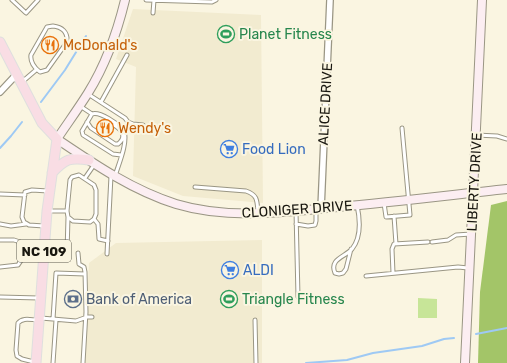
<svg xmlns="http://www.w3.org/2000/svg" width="507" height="363" font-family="Rubik,sans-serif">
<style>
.built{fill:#f2ebd0}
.green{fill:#c7e598}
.forest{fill:#a3c568}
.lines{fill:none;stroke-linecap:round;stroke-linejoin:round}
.stream{stroke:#9ec9f4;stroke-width:2}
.lane-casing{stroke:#9a9684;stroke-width:5}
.street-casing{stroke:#9a9684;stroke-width:8}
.secondary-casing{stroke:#9a9684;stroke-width:10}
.primary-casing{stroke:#dfdfde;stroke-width:11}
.lane{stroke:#fff;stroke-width:3}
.street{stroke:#fff;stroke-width:5.5}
.secondary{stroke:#fceef2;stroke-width:8}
.primary{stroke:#f9dde4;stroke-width:9}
.labels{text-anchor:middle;stroke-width:4;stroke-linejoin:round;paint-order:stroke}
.shield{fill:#faf5e1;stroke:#5c5a4f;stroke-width:1}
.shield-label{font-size:13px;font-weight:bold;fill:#191710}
.leisure-label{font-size:14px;fill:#27864d;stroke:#faf5e1;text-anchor:start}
.food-label{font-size:14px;fill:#c56008;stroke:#faf5e1;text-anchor:start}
.street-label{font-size:14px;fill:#191710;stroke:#faf5e1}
.shop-label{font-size:14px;fill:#366cbe;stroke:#faf5e1;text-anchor:start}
.service-label{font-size:14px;fill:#4e5e75;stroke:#faf5e1;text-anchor:start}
</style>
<rect width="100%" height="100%" fill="#faf5e1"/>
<path class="built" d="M133,9L261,15L263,203L183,196L133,176L136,67L116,59Z
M262,240V363H84L89,263L116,243Z"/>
<path class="green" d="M418,298L437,299V318H418Z"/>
<path class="forest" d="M507,201V363H478L480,292L491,205Z"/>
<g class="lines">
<path class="stream" d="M41,102L65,70L86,36
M0,148L11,136L22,122
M476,334L507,328
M306,363L347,360L373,353L422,346L444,339L454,338"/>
<g class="lane-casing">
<path id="lane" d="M12,0L26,13L38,0
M146,0L212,2L216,0
M153,13L154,0
M53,26C62,27 68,32 67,42L47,70L40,72C34,68 30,61 31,55L47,27Z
M22,82L36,70
M88,94L125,118L128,122L133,124L143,125
M101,102L127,55
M80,106L92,114
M87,122L91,128L115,144H118C127,137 122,130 114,125
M476,135L497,136L507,139
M79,175L94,185L96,190V214L94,219L90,222L73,221L68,217L67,211L70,180L72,177Z
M115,176C119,163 128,143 124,130C118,124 100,111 92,114L82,131L83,135L113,154L121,155
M85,178L94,165
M195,187L246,191C258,195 257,201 258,213
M0,194L25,195
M384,203L386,217L410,215L402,128
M48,211H67
M296,211L298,297
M394,216L396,244
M94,219L98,224L99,239L108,241
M0,224L11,226L26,224
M296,224L308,226L315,225L316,221V210
M44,226L29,225L24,222L22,217L25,192L32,190L48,191
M0,240H14L20,242L25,247L42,252
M432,242L448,240L456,235L471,234
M351,249L346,269L343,273L339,274L335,273C329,259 345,257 352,249C361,238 360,219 357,205
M67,253L68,217
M78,253L79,264L84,267L85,272L86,312L83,363
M107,254L111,176
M0,267L18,265L22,259L25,247
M393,273L392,249L394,244L428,242
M366,276L458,267L468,268
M0,297L39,298
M41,318L76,321L87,317H92
M53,319L56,273L85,274
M255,320L256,363
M34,362L22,359L17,356L16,350L18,323C23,317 31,320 38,320
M53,363L56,320"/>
</g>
<g class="street-casing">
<path id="street" d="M0,92L16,75
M321,209L330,0"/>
</g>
<g class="secondary-casing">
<path id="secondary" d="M125,0C117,33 106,64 88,93C78,109 67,124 57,139C94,164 132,190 176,204C229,220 285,212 338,207C395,202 451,195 507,189
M465,363L482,0"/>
</g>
<g class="primary-casing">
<path id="primary" d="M0,42L42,123L57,139L47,211L36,363
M52,173C65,159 70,157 89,160"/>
</g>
<use href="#lane" class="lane"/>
<use href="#street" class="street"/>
<use href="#secondary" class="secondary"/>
<use href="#primary" class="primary"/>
</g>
<defs>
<g id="stadium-ring" transform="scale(0.9)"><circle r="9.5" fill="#faf5e1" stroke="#2e9e5b" stroke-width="1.5"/><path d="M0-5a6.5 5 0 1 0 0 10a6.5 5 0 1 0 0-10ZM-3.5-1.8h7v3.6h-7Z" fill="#2e9e5b"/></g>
<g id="restaurant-ring" transform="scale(0.9)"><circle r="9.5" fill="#faf5e1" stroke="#e8710a" stroke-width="1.5"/><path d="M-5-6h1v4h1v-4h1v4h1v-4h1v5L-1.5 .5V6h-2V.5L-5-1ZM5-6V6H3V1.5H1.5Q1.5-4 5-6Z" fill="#e8710a"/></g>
<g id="supermarket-ring" transform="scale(0.9)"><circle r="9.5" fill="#faf5e1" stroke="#3f7fe0" stroke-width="1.5"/><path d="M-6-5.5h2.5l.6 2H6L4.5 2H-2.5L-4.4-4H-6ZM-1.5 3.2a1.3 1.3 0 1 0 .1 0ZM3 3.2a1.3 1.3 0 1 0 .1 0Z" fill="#3f7fe0"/></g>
<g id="bank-ring" transform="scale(0.9)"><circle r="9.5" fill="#faf5e1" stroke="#5c6f8a" stroke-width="1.5"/><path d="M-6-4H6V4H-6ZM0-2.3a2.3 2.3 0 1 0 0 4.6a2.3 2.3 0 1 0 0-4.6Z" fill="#5c6f8a"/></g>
</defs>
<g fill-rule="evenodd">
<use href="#stadium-ring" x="226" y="34"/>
<use href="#restaurant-ring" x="50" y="45"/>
<use href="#restaurant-ring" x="105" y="128"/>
<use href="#supermarket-ring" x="229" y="149"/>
<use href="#supermarket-ring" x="230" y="270"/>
<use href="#bank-ring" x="73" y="299"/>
<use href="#stadium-ring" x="229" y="299"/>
</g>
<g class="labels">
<rect class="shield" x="17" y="240" width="54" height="22" rx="3"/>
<g class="shield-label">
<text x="44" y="256">NC 109</text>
</g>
<g class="leisure-label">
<text x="239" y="39">Planet Fitness</text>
<text x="242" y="304">Triangle Fitness</text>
</g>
<g class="food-label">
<text x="63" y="50">McDonald's</text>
<text x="118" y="133">Wendy's</text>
</g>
<g class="street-label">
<text transform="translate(325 104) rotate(-87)" y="5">ALICE DRIVE</text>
<text transform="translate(474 182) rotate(-87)" y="5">LIBERTY DRIVE</text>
<text transform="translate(297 209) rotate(-4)" y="5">CLONIGER DRIVE</text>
</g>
<g class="shop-label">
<text x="242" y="154">Food Lion</text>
<text x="243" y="275">ALDI</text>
</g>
<g class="service-label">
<text x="86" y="304">Bank of America</text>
</g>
</g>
</svg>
